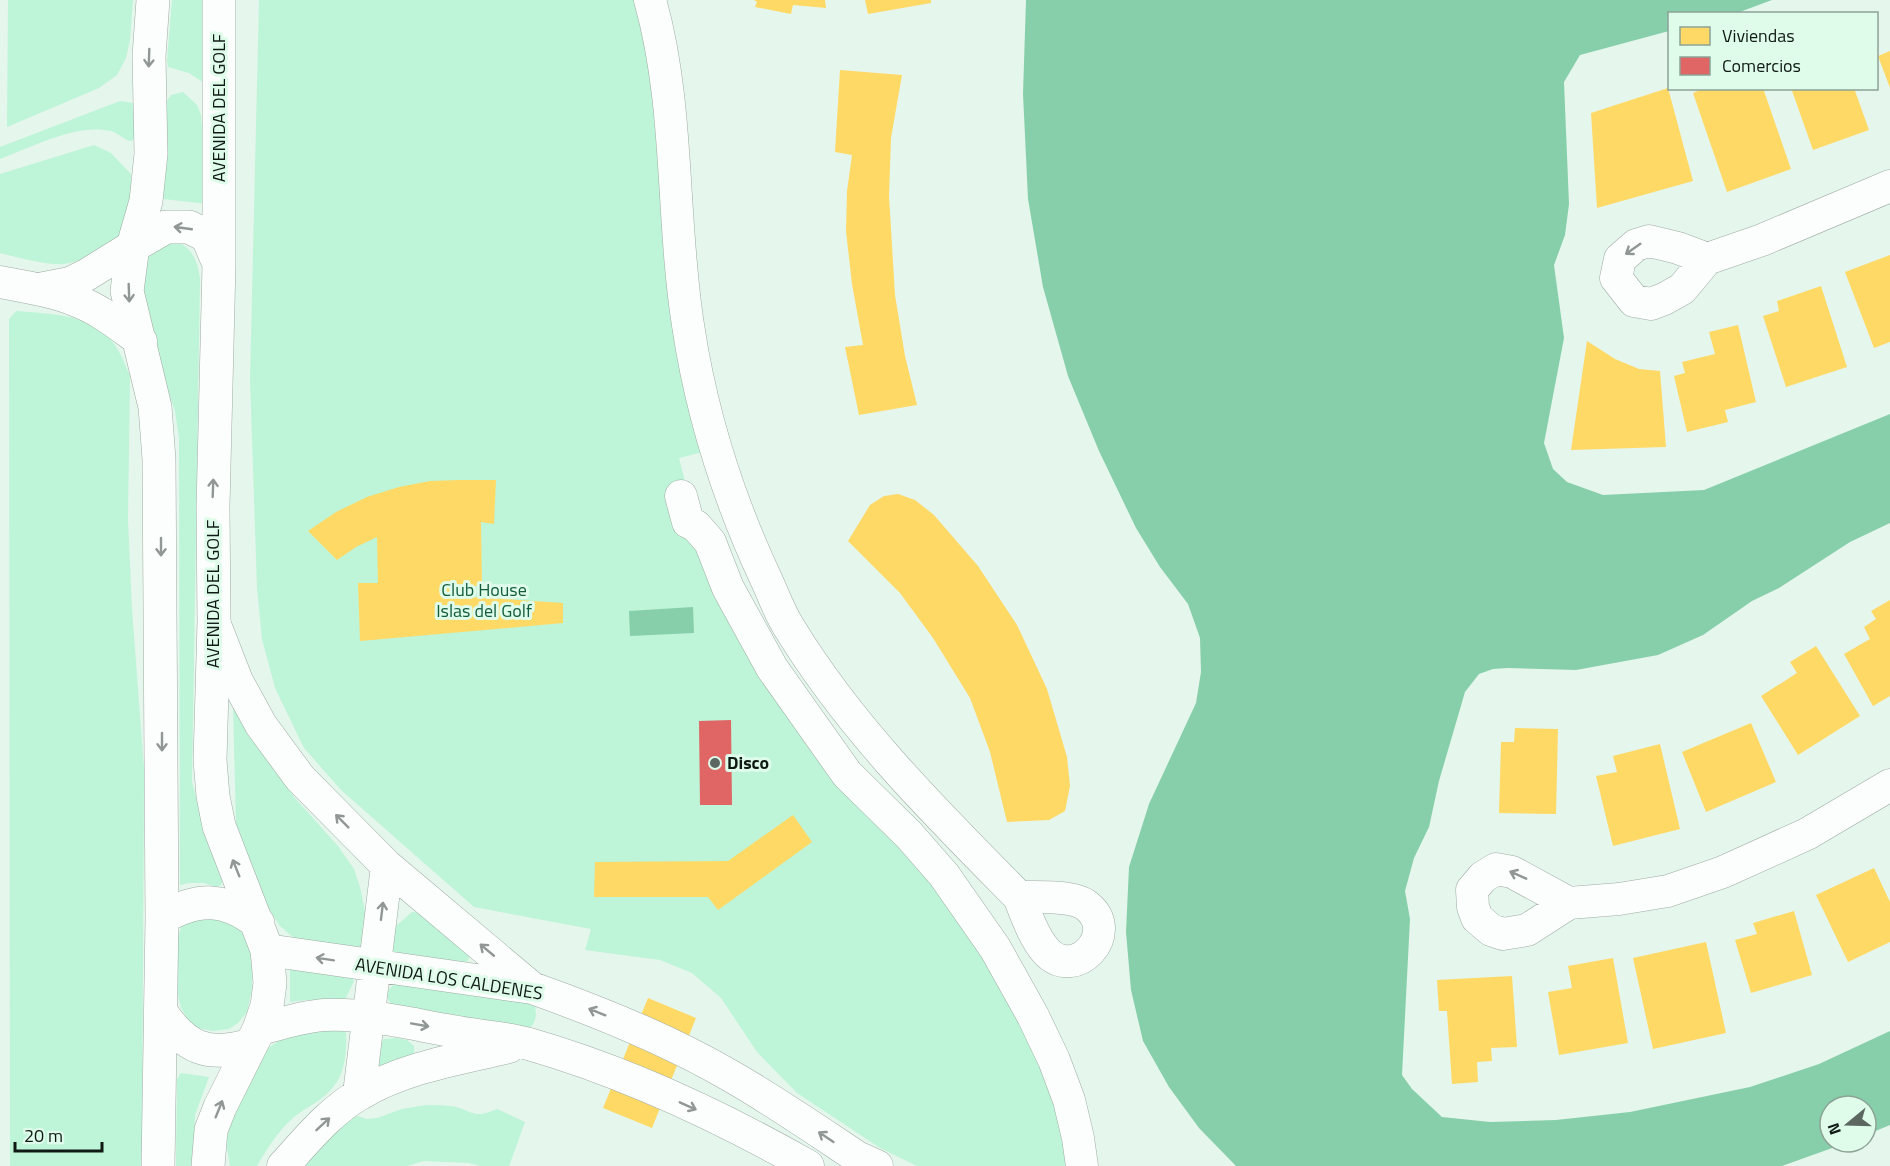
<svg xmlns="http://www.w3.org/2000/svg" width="1890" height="1166" font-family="'Titillium Web',sans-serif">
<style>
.green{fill:#bef4d7}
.water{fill:#87cfaa}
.homes{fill:#ffd966}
.shops{fill:#e06666}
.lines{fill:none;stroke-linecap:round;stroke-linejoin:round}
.street-casing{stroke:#9faca4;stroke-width:33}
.secondary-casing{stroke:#9faca4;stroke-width:34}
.street{stroke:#fbfefc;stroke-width:32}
.secondary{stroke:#fbfefc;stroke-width:33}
.oneway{stroke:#919794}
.poi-dot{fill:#5b6760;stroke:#dffceb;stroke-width:2}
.labels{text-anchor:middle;stroke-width:6;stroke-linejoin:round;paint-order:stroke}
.street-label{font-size:18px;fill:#101a14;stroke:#dffceb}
.park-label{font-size:18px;fill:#135c3d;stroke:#dffceb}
.poi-label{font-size:18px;font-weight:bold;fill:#101a14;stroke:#dffceb;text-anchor:start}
</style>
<rect width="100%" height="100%" fill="#e5f6ec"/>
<path class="green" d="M8,0H133L130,40L126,58L117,75L99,88L7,127Z
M172,0H211L204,83L189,73L168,67L167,60Z
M259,0H638L707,451L679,458L702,548L940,886L1044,1052L1075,1166H917L880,1148L797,1093L757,1052L721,998L692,973L660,960L585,950L591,929L474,907L341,790L304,748L275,688L262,639L257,588L250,379Z
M183,92L197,105L201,115L208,204L163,199L164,105L171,95Z
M120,101L133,103L135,136L132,141C124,141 119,133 111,131C76,123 32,147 0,159V147Z
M94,145L111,153L131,174C131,187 132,203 129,216C122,242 90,260 64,264C49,266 16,257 0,253V174Z
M173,240C192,247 197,259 200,278L192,782L209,847L224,878L221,885L216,887L204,883H190L180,885L179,438L175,411L140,310L147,255Z
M16,311C41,313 72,314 95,326C113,335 123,358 130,376L128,520L132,609L144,768L142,1166H10L9,319Z
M233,706L253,732L294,797L338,846L354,869L360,887L367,921L361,946L351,952L294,938L280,926L265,903L236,824Z
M217,912L243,930L252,953V989L247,1012L238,1023L229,1029L213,1031L196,1028L187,1018L181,1008L178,995L176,942L182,925Z
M412,912L422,913L470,953L468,961L460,963L396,957L388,951L389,932Z
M290,969L352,977L354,981L344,1002L306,1000L290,1002Z
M397,981L527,1001L535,1006C537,1017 536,1023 527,1030L393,1008L388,999L387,992Z
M338,1027L346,1033C347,1050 345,1073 334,1086C324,1100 306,1107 293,1118C278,1131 267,1149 257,1166H230L226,1142L235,1108L262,1052L297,1029Z
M396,1038L407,1040L414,1046V1053L398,1065L377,1068V1048L384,1039Z
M181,1073L209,1077L195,1115L193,1166H176L177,1079Z
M426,1105C434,1105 443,1105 451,1106C473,1110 472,1120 497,1109L525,1122L509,1166H480L469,1163L424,1161L407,1166H300L351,1118L358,1116L367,1119L377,1118L402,1109Z"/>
<path class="water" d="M1026,0H1772L1737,13L1670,14L1669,31L1580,55L1564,82L1569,204L1565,235L1554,265L1564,338L1544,443L1553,469L1567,482L1603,495L1704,490L1890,414V523L1850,542L1779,588L1752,601L1703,635L1658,655L1576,670L1508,668L1493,669L1479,674L1465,692L1439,781L1429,827L1414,858L1405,891L1410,919L1402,1075L1412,1089L1442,1117L1490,1122L1556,1120L1630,1112L1750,1087L1819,1064L1890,1031V1125L1866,1135V1106H1830V1142H1849L1782,1166H1236L1199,1128L1169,1087L1143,1041L1131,990L1126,932L1129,867L1149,804L1196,703L1201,672L1200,638L1188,604L1160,567L1136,528L1099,451L1068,376L1043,287L1028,199L1023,94Z
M693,607L694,633L630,636L629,611Z"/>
<path class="homes" d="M754,0H825L826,8L793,5L791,14L755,7L757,2Z
M865,0H931V3L868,14Z
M1890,51V88L1878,56Z
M840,70L902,75L891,138L889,196L895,295L905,356L917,405L859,415L845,347L863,345L852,284L846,231L847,191L852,155L835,152Z
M1668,88L1693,181L1597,208L1591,113Z
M1705,88H1763L1791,169L1727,192L1693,93Z
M1791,88H1854L1869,130L1813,150Z
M1890,255V342L1874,348L1845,272Z
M1821,286L1847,367L1786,387L1763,316L1779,311L1777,301Z
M1738,325L1756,402L1725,410L1728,422L1687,432L1674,376L1685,373L1682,362L1715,354L1709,332Z
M1587,341L1615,359L1639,369L1660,371L1666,447L1571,450Z
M460,480H496L494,524L481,522L482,586H473L472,597L563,603V623L360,641L358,583H378L377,537L356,547L337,560L308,531L336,512L367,497L399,487L430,481Z
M898,494L915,500L934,515L978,566L1017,625L1047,689L1067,757L1070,786L1065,811L1049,820L1007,822L990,752L970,698L933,638L900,593L848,541L870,505L884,496Z
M1890,600V696L1873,706L1844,654L1870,639L1864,627L1876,619L1871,611Z
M1816,646L1860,716L1798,755L1761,696L1797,673L1790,662Z
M1751,723L1776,782L1706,812L1682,752Z
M1515,728L1558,729L1556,814L1499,813L1501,742H1514Z
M1660,744L1680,829L1613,846L1596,776L1617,772L1613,756Z
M793,815L812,842L718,910L708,897H594L595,862L728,861Z
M1874,868L1890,902V942L1848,962L1816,895Z
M1794,911L1812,975L1751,993L1735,940L1757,934L1753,923Z
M1706,942L1726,1033L1653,1049L1633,958Z
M1613,958L1628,1043L1559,1055L1548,992L1572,988L1568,966Z
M1512,976L1517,1047L1491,1048L1492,1061L1477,1062L1478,1082L1452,1084L1447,1011H1439L1437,980Z
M648,998L696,1018L652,1128L603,1108Z"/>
<path class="shops" d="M731,720L732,805H700L699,721Z"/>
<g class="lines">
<g class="street-casing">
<path id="street" d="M650,0C680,106 671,217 688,325C701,412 729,500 766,579C774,596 780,614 790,629C851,729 937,814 1019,897
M1707,259L1678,248L1649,241L1636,245L1620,259L1616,278L1634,301L1651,304L1664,299L1682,289L1707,259L1762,240L1890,186
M0,282C26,287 53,291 77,301C101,310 121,327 141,341
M39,289L70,283L88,274L133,246
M681,496L688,522L696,526L710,542L728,588L772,668L847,774L909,835L944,875L995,948L1033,1016L1054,1060L1069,1100L1078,1138L1082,1166
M214,622L237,681L261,725L300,778L387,866L532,988
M1019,897C1036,897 1074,895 1087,906C1121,933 1075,983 1046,951C1033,936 1026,914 1019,897Z
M1569,903L1512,872L1496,869L1483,877L1472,890L1473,907L1477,918L1491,930L1503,934L1527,930L1569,903L1619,899L1668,891L1723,872L1807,834L1890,785
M267,950L532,988C600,1012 667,1039 729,1075C773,1100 815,1129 857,1157L877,1166
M259,1029C281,1024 303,1016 325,1015C368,1013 410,1024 452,1031C477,1036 504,1037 529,1044C626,1072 720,1116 808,1166
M359,1094L387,866
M283,1166C306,1141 330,1111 360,1094C405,1067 459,1059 509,1047"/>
</g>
<g class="secondary-casing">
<path id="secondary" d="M153,0L149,56L151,154L146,201L133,246L127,291L155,407L159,459L162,918L158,1166
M133,246L166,227H189L207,236L219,264
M162,918C198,897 225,897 258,923
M161,1012C185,1048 208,1058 250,1045
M208,1166L211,1130L220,1107L259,1029L267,1006L270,983L267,950L219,826L213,796L210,760L214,622L213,507L219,264V0"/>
</g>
<use href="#street" class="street"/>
<use href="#secondary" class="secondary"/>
</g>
<defs><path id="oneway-shaft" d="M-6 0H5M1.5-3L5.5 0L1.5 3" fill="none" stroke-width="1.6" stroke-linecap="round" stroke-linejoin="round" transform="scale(1.5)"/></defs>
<g class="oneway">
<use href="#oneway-shaft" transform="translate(149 58) rotate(92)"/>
<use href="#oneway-shaft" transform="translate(183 228) rotate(-172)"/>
<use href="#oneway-shaft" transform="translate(1633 249) rotate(145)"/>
<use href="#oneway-shaft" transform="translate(129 293) rotate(88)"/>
<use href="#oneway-shaft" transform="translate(213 488) rotate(-88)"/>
<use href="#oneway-shaft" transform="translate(161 547) rotate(90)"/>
<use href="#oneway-shaft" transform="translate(162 742) rotate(90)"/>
<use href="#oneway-shaft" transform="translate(342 821) rotate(-135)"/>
<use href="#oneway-shaft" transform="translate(236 868) rotate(-112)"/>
<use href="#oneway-shaft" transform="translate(1518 875) rotate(-156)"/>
<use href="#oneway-shaft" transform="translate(382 911) rotate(-83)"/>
<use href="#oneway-shaft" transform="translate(487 950) rotate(-140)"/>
<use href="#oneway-shaft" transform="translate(325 959) rotate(-171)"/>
<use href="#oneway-shaft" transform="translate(597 1012) rotate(-158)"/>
<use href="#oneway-shaft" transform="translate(420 1025) rotate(10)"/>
<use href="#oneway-shaft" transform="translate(688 1106) rotate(24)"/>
<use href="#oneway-shaft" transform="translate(219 1109) rotate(-68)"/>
<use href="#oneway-shaft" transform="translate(323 1124) rotate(-43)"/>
<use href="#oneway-shaft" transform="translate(826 1137) rotate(-146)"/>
</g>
<circle class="poi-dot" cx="715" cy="763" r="6"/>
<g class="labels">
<g class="street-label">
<text transform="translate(219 108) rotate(-90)" y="6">AVENIDA DEL GOLF</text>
<text transform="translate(213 594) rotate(-90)" y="6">AVENIDA DEL GOLF</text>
<text transform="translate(449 979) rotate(9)" y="6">AVENIDA LOS CALDENES</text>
</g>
<g class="park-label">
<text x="484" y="596">Club House<tspan x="484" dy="21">Islas del Golf</tspan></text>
</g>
<g class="poi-label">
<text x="727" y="769">Disco</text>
</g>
</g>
<rect x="1668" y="12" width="210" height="78" fill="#dffceb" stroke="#8ca295" stroke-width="1.5"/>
<rect x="1680" y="27" width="30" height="18" fill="#ffd966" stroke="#8ca295" stroke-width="1.5"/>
<text x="1722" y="42" font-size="18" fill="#101a14">Viviendas</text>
<rect x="1680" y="57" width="30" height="18" fill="#e06666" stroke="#8ca295" stroke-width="1.5"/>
<text x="1722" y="72" font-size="18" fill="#101a14">Comercios</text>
<g transform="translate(1848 1124) rotate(251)"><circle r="28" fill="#dffceb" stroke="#8ca295" stroke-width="1.5"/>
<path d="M0-4.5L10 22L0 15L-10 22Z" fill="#5b6760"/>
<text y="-9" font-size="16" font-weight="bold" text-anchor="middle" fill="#101a14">N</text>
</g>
<path d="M15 1142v9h87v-9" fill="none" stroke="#101a14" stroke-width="3"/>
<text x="24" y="1142" font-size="18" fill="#101a14" stroke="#dffceb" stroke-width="4.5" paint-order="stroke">20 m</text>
</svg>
